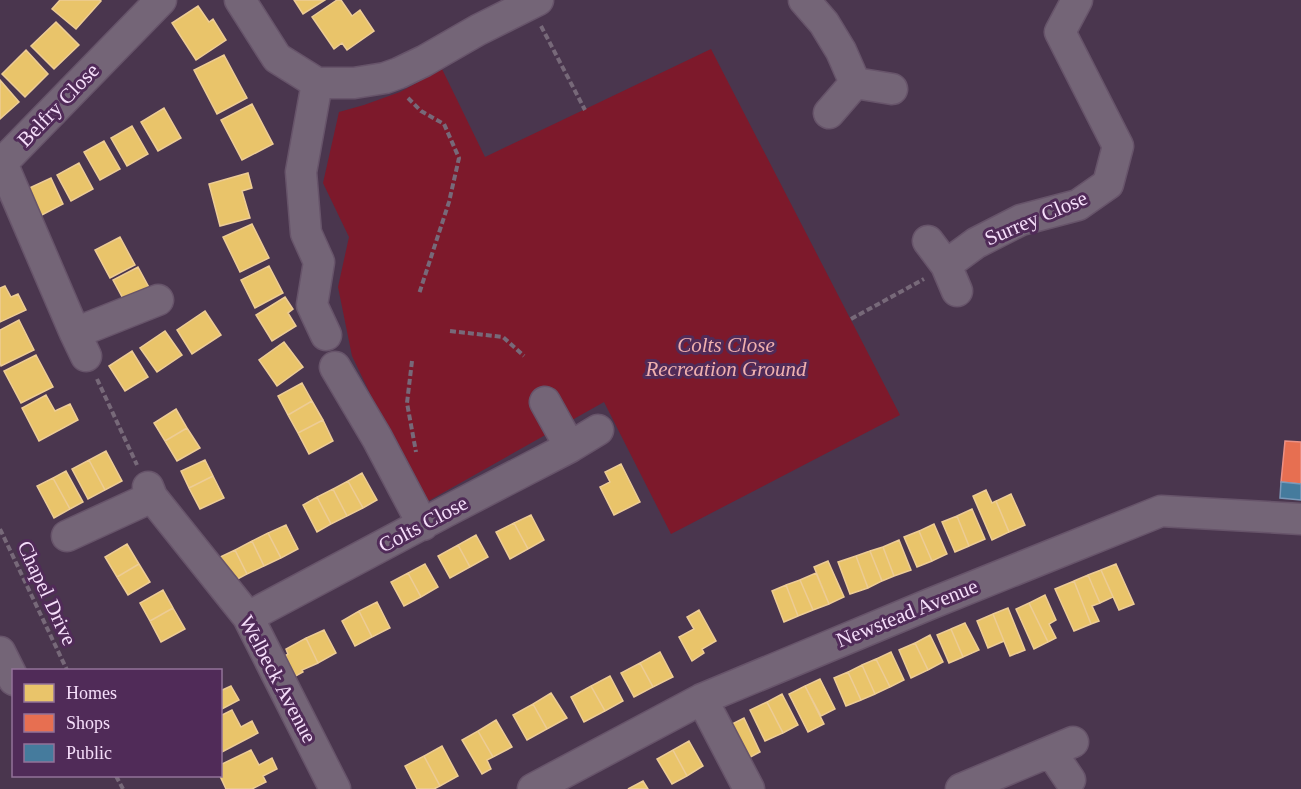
<svg xmlns="http://www.w3.org/2000/svg" width="1301" height="789" font-family="'Times New Roman',serif">
<style>
.green{fill:#7d192b}
.homes{fill:#e9c46a;stroke:#edcc95;stroke-width:1.5}
.shops{fill:#e76f51;stroke:#eb9084;stroke-width:1.5}
.public{fill:#457b9d;stroke:#7a99b9;stroke-width:1.5}
.lines{fill:none;stroke-linecap:round;stroke-linejoin:round}
.minor-casing{stroke:#67546a;stroke-width:33}
.path{stroke:#776979;stroke-width:4;stroke-dasharray:6 3;stroke-linecap:butt}
.minor{stroke:#746577;stroke-width:30}
.labels{text-anchor:middle;stroke-width:6;stroke-linejoin:round;paint-order:stroke}
.street-label{font-size:21px;fill:#f5defa;stroke:#502b58}
.park-label{font-size:21px;font-style:italic;fill:#f0b0ae;stroke:#502b58}
</style>
<rect width="100%" height="100%" fill="#4a364e"/>
<path class="green" d="M711,49L900,415L671,534L604,402L423,504L352,356L338,287L349,237L323,183L339,112L364,105L400,92L442,69L485,157Z"/>
<path class="homes" d="M60,0H99L101,1L76,29L52,9Z
M294,0H325L303,14Z
M337,0H341L352,16L360,10L374,31L347,50L342,43L334,49L312,17Z
M198,6L209,22L213,19L226,40L196,60L172,23Z
M56,22L79,45L54,69L31,46Z
M26,50L48,74L25,97L2,74Z
M224,55L247,98L217,114L194,70Z
M0,80L19,102L0,119Z
M252,104L273,144L242,160L221,120Z
M164,108L181,138L158,151L141,122Z
M132,126L148,154L127,166L111,138Z
M104,141L120,169L100,180L84,152Z
M79,163L93,189L71,201L57,175Z
M248,173L252,188L242,191L250,218L220,226L209,184Z
M51,178L63,204L40,216L27,189Z
M252,224L269,258L240,272L223,237Z
M120,237L135,265L110,278L95,250Z
M269,266L283,293L255,308L241,280Z
M138,267L152,293L127,306L113,280Z
M5,286L11,297L18,294L26,310L0,322V288Z
M285,297L293,309L288,313L296,326L272,341L256,315Z
M205,311L221,335L192,354L177,330Z
M19,320L34,350L1,366L0,363V330Z
M165,331L182,355L157,372L140,348Z
M284,342L303,367L277,386L259,360Z
M132,351L148,377L125,391L109,366Z
M36,355L53,387L21,403L4,371Z
M302,383L312,401L288,415L278,396Z
M46,395L55,411L70,404L78,420L39,441L22,408Z
M312,401L323,420L298,433L288,415Z
M176,409L187,428L165,441L154,423Z
M323,420L333,441L309,454L298,433Z
M187,428L200,448L177,461L165,441Z
M106,451L122,481L105,490L89,460Z
M89,460L105,490L88,499L72,469Z
M205,460L213,476L189,488L181,471Z
M621,464L640,502L614,515L600,487L610,482L605,472Z
M66,471L83,502L70,509L53,478Z
M362,473L377,500L363,508L348,481Z
M213,476L224,498L200,509L189,488Z
M53,478L70,509L54,518L37,486Z
M348,481L363,508L347,516L333,489Z
M333,489L347,516L331,524L317,497Z
M986,490L992,503L996,501L1009,532L992,540L973,496Z
M1011,494L1025,525L1009,532L996,501Z
M317,497L331,524L317,532L303,505Z
M972,509L985,539L969,546L957,516Z
M531,515L544,540L528,549L514,523Z
M957,516L969,546L955,552L942,522Z
M514,523L528,549L510,559L496,532Z
M934,524L947,554L932,561L919,531Z
M286,525L298,549L281,558L268,533Z
M919,531L932,561L917,567L904,537Z
M268,533L281,558L264,566L252,541Z
M476,535L488,557L470,567L458,545Z
M899,540L911,570L894,576L883,547Z
M252,541L264,566L247,574L235,550Z
M127,544L139,564L117,577L105,557Z
M458,545L470,567L450,578L438,556Z
M883,547L894,576L882,581L870,551Z
M235,550L247,574L232,582L220,557Z
M870,551L882,581L868,588L856,556Z
M856,556L868,588L850,594L838,562Z
M828,561L844,597L829,604L814,567Z
M139,564L150,582L128,595L117,577Z
M425,564L438,587L421,597L408,573Z
M1116,564L1134,604L1119,610L1101,570Z
M1101,570L1113,597L1100,603L1088,575Z
M408,573L421,597L404,606L391,582Z
M816,573L829,604L813,610L800,580Z
M1088,575L1100,603L1092,606L1099,621L1091,624L1074,581Z
M800,580L813,610L798,616L786,585Z
M1074,581L1091,624L1074,631L1055,589Z
M786,585L798,616L784,622L772,591Z
M163,590L173,608L150,621L140,603Z
M1045,595L1056,620L1049,624L1056,638L1048,642L1029,603Z
M377,602L390,628L372,637L359,611Z
M1029,603L1048,642L1034,649L1016,609Z
M173,608L185,629L161,642L150,621Z
M1008,608L1025,650L1010,656L993,614Z
M699,610L716,641L702,649L704,653L692,661L679,637L694,629L687,617Z
M359,611L372,637L355,646L342,621Z
M993,614L1004,641L988,648L977,621Z
M965,623L979,650L963,657L951,629Z
M951,629L963,657L949,663L937,635Z
M324,630L336,653L318,663L306,638Z
M930,635L943,662L928,670L915,643Z
M306,638L318,663L302,670L303,672L292,678L283,657L288,654L286,649Z
M915,643L928,670L911,678L899,650Z
M660,652L673,677L653,687L640,663Z
M891,652L904,680L890,687L876,659Z
M876,659L890,687L875,694L862,665Z
M640,663L653,687L634,697L621,673Z
M862,665L875,694L861,700L848,672Z
M848,672L861,700L846,706L834,678Z
M610,676L623,701L605,711L591,686Z
M820,679L835,709L821,716L805,686Z
M231,686L239,700L220,710V691Z
M591,686L605,711L584,722L571,697Z
M805,686L824,724L808,732L789,694Z
M551,693L567,718L547,729L533,704Z
M782,694L798,725L783,733L767,702Z
M767,702L783,733L765,741L750,710Z
M533,704L547,729L527,740L513,715Z
M232,710L241,727L252,721L258,733L220,753V716Z
M744,718L760,752L743,761L726,727Z
M496,720L512,747L493,757L478,731Z
M478,731L493,757L487,760L491,769L482,774L462,740Z
M689,741L703,766L687,776L673,750Z
M442,746L458,776L440,786L424,756Z
M251,750L259,765L272,758L277,769L263,776L266,782L252,789H226L220,776V765Z
M673,750L687,776L672,784L657,759Z
M424,756L440,786L434,789H417L405,766Z
M643,781L648,789H628Z"/>
<path class="shops" d="M1285,441L1301,442V484L1281,482Z"/>
<path class="public" d="M1281,482L1301,484V500L1280,498Z"/>
<g class="lines">
<g class="minor-casing">
<path id="minor" d="M240,0L277,58L317,83H354L385,78L399,73L424,61L478,30L538,0
M804,0L824,23L841,51L855,83L892,89
M317,83L301,172L306,233L319,262L312,305L326,335
M829,113L855,83
M928,241L946,265L957,291
M946,265L976,243L1021,220L1078,205L1108,184L1118,146L1060,32L1077,0
M75,333L158,300
M86,356L75,333L2,163L161,0
M335,367L377,438L423,525
M545,402L570,447
M148,487L152,497L248,617L335,789
M67,536L152,497
M248,617L445,512L570,447L598,430
M0,652L14,680
M702,699L749,789
M1051,752L1070,780
M533,789L702,699L930,604L1161,511L1301,519
M961,789L1073,742"/>
</g>
<path class="path" d="M541,26L585,110
M408,98L421,111L444,124L459,158L449,202L419,294
M851,319L924,279
M450,331L503,337L524,356
M412,361L407,403L416,452
M97,379L137,465
M0,529L67,670
M116,776L123,789"/>
<use href="#minor" class="minor"/>
</g>
<g class="labels">
<g class="street-label">
<text transform="translate(58 105) rotate(-46)" y="7">Belfry Close</text>
<text transform="translate(1036 218) rotate(-23)" y="7">Surrey Close</text>
<text transform="translate(423 524) rotate(-28)" y="7">Colts Close</text>
<text transform="translate(47 593) rotate(65)" y="7">Chapel Drive</text>
<text transform="translate(907 613) rotate(-22)" y="7">Newstead Avenue</text>
<text transform="translate(278 679) rotate(62)" y="7">Welbeck Avenue</text>
</g>
<g class="park-label">
<text x="726" y="352">Colts Close<tspan x="726" dy="24">Recreation Ground</tspan></text>
</g>
</g>
<rect x="12" y="669" width="210" height="108" fill="#502b58" stroke="#927399" stroke-width="1.5"/>
<rect x="24" y="684" width="30" height="18" fill="#e9c46a" stroke="#927399" stroke-width="1.5"/>
<text x="66" y="699" font-size="18" fill="#f5defa">Homes</text>
<rect x="24" y="714" width="30" height="18" fill="#e76f51" stroke="#927399" stroke-width="1.5"/>
<text x="66" y="729" font-size="18" fill="#f5defa">Shops</text>
<rect x="24" y="744" width="30" height="18" fill="#457b9d" stroke="#927399" stroke-width="1.5"/>
<text x="66" y="759" font-size="18" fill="#f5defa">Public</text>
</svg>
